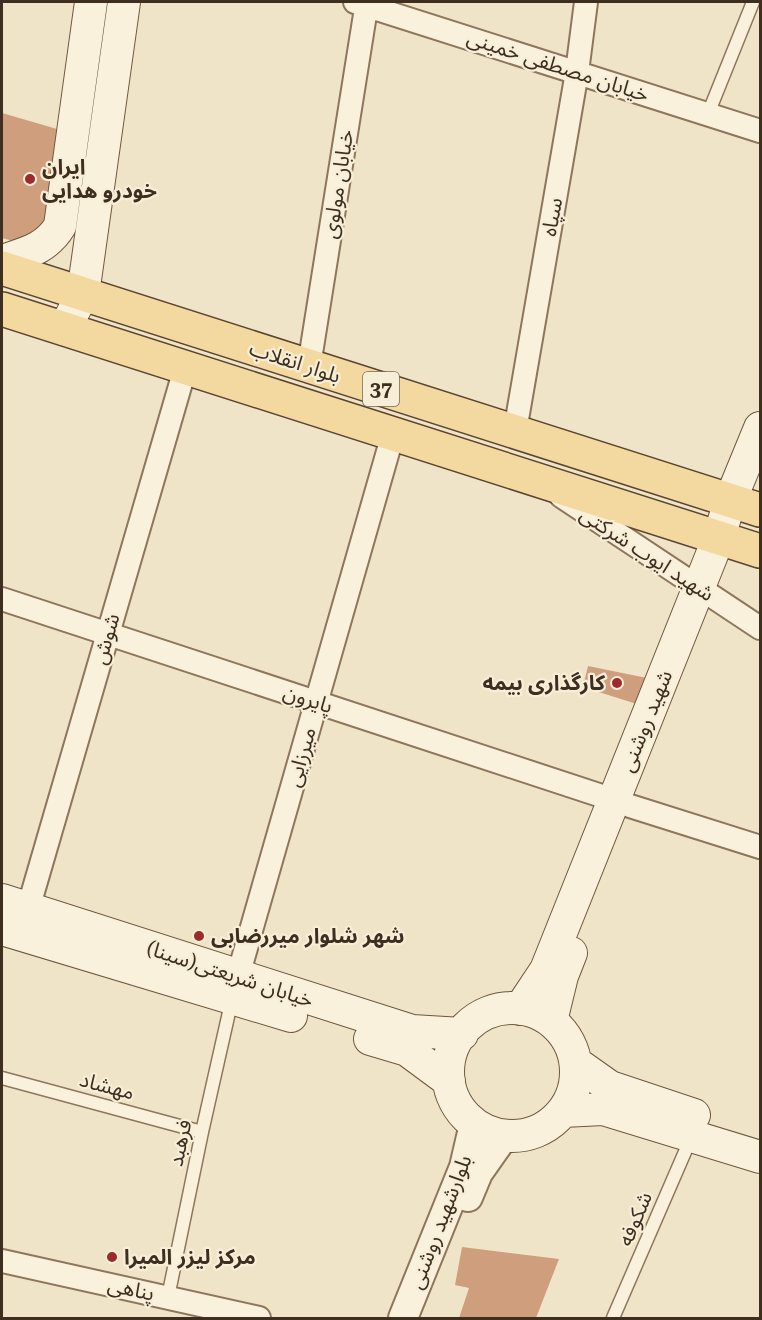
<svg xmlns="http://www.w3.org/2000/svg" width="762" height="1320" font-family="'Roboto Serif','Noto Sans Arabic',serif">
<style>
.building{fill:#cf9f7d}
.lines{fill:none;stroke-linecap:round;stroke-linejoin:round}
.service-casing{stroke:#8d765c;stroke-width:15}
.minor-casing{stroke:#8d765c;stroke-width:26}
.tertiary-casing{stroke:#8d765c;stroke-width:32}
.secondary-casing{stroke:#6f573f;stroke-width:34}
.primary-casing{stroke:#5b4430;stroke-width:36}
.service{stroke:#faf1dc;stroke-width:12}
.minor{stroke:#faf1dc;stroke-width:22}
.tertiary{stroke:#faf1dc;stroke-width:28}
.secondary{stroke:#faf1dc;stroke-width:32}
.primary{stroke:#f3d9a0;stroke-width:33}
.poi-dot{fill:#9e2a2b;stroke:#f7eed8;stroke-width:2}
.labels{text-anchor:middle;stroke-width:4.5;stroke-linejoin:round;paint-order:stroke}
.shield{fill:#f7eed8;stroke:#756857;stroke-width:1.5}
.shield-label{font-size:20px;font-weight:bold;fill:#3d2e20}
.street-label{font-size:21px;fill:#3d2e20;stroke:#f7eed8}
.poi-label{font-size:21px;font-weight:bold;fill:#3d2e20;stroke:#f7eed8;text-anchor:start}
</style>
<rect width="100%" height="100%" fill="#f0e4c8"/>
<path class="building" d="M2,113L64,131L52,226L20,243L2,238Z
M588,666L652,679L643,706L583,687Z
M462,1247L559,1259L536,1318H459L469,1288L455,1285Z"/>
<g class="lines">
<g class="service-casing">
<path id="service" d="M708,114L753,2
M2,1078L202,1132
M168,1297L202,1132L232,999
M613,1318L691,1138"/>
</g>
<g class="minor-casing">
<path id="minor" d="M355,2L760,131
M309,366L367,2
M515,431L577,72L586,2
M561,496L760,628
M2,599L614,800
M630,806L760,847
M28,909L185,369
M238,976L393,434
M2,1261L259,1318"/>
</g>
<g class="tertiary-casing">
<path id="tertiary" d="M468,1197L478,1173L504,1136
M403,1318L464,1167L474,1124"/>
</g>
<g class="secondary-casing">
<path id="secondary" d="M2,261C26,253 46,249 60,226L91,2
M64,329L83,294L124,2
M2,900L412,1031L462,1034
M2,929L291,1016
M448 1072a64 64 0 1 1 128 0a64 64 0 1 1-128 0Z
M520,1009L546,970L719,537L730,501L760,428
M551,1021L562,976L571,953
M370,1039L407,1050L449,1081
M576,1063L610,1087L694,1115
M563,1111L603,1109L760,1157"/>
</g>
<g class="primary-casing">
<path id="primary" d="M2,268L760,510
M2,309L760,551"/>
</g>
<use href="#service" class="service"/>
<use href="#minor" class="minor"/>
<use href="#tertiary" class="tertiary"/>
<use href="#secondary" class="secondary"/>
<use href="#primary" class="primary"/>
</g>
<g class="poi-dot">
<circle cx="30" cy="179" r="6"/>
<circle cx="617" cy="683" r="6"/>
<circle cx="199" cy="936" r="6"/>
<circle cx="112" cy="1257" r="6"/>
</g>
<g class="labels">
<rect class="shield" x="363" y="372" width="36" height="34" rx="4.5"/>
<g class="shield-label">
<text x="381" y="396">37</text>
</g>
<g class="street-label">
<text transform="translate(558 66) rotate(18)" y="7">خیابان مصطفی خمینی</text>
<text transform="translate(338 184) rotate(-81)" y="7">خیابان مولوی</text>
<text transform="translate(552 217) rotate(-80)" y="7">سپاه</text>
<text transform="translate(295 362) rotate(18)" y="7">بلوار انقلاب</text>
<text transform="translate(647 554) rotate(33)" y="7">شهید ایوب شرکتی</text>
<text transform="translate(106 639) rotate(-74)" y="7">شوش</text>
<text transform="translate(308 699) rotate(18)" y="7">پایرون</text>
<text transform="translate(646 721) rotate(-68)" y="7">شهید روشنی</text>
<text transform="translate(301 757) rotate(-74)" y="7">میرزایی</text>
<text transform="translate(230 974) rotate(18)" y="7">خیابان شریعتی(سینا)</text>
<text transform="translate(107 1086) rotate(15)" y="7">مهشاد</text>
<text transform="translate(180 1143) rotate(-78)" y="7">فرهبد</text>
<text transform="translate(635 1219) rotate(-67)" y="7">شکوفه</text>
<text transform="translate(440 1222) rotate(-69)" y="7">بلوارشهید روشنی</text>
<text transform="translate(131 1289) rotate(12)" y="7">پناهی</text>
</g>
<g class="poi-label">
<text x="42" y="174">ایران<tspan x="42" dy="24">خودرو هدایی</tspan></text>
<text x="605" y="690" text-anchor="end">کارگذاری بیمه</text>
<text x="211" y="943">شهر شلوار میررضابی</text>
<text x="124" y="1264">مرکز لیزر المیرا</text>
</g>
</g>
<rect width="762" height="1320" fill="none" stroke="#3d2e20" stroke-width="6"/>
</svg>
